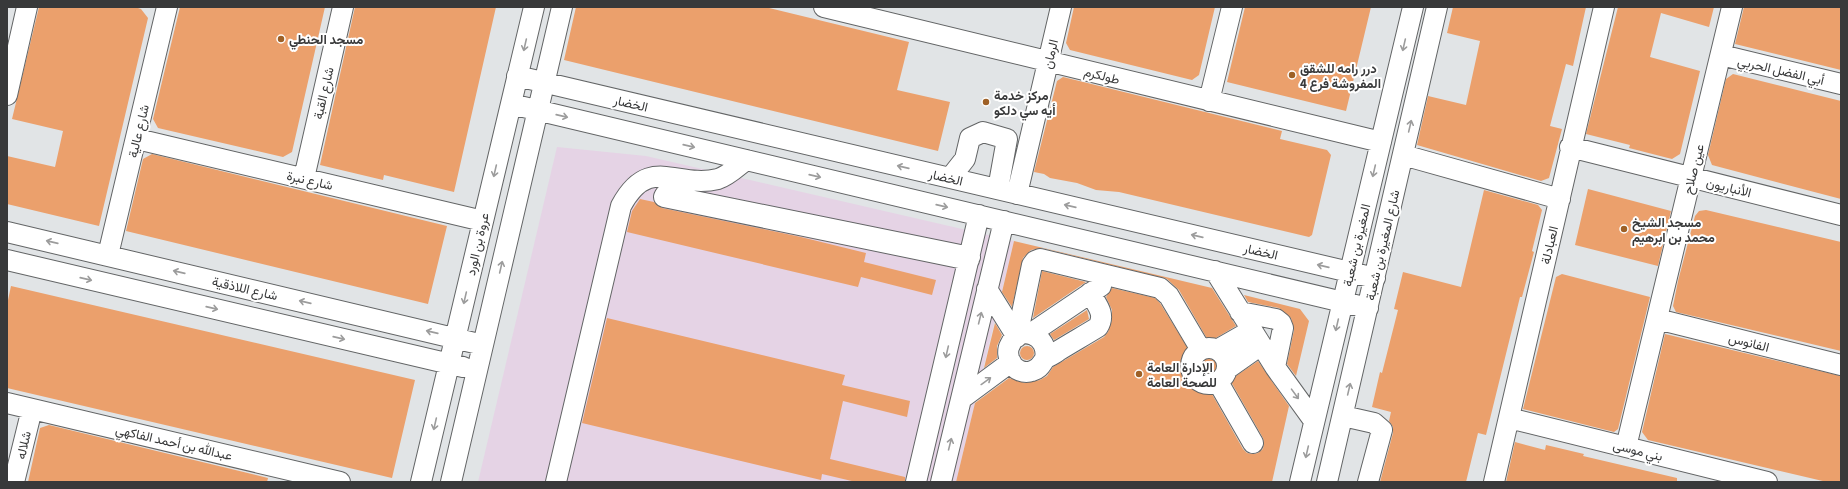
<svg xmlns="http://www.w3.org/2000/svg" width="1848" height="489" font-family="'Source Sans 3',Vazirmatn,sans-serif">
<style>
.commercial{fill:#e5d3e5}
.building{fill:#eba06c}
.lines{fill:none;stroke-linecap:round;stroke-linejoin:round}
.minor-casing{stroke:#636566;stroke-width:22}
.minor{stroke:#fff;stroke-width:20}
.oneway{stroke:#9c9c9c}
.poi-dot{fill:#9e6026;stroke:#fff;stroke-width:1.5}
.labels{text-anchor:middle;stroke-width:4;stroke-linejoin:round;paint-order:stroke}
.poi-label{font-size:13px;font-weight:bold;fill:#38393a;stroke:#fff;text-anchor:start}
.street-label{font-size:13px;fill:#38393a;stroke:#fff}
</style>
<rect width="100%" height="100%" fill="#e1e4e6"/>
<path class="commercial" d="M557,147L646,156L1014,241L956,482H478Z"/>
<path class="building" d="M39,7H135L141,9L148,18L99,226L7,204V156L55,167L63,131L12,119Z
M180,7H325L292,152L283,157L158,128L153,119Z
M355,7H496L454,192L384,175L383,180L320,165Z
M576,7H765L909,42L897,90L950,102L938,151L564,60Z
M1074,7H1215L1199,75L1192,80L1070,50L1066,43Z
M1245,7H1371L1346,111L1227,82Z
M1453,7H1586L1573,66L1566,64L1550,126L1562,129L1549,178L1541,181L1417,145L1428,96L1466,105L1480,41L1447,33Z
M1618,7H1714L1709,27L1661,13L1650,57L1700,71L1680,154L1672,159L1629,148L1630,145L1586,134Z
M1744,7H1841V70L1735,44Z
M1733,74L1841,101V199L1712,165L1708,155L1726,79Z
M1063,77L1282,131L1280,139L1327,150L1331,155L1312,235L1309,237L1119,192L1096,190L1077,183L1050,178L1044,174L1034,172L1057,81Z
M152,154L447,226L428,304L126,231L143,159Z
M1588,189L1671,211L1658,266L1575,245Z
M1484,190L1538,205L1542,210L1532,251L1534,252L1522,297H1520L1486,435L1478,433L1466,482H1380L1393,433V427L1389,421L1391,412L1372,407L1380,372L1382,373L1398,310L1394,309L1403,272L1461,287Z
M640,199L654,202L662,208L801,237L866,253L864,262L936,280L932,295L861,277L858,287L627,232L632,211Z
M1706,210L1841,242V351L1676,312L1673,306L1678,281L1695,216L1699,211Z
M1014,241L1212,288L1236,326L1209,342L1179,290L1167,279L1042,248L1031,250L1023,258L1012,307L1002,292Z
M1042,271L1086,282L1033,318Z
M1562,274L1650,297L1618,429L1614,432L1523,409L1556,277Z
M11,286L415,380L392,478L7,388V305Z
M1112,288L1155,298L1160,303L1195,360L1202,361L1209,358L1212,360L1219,361L1216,365V371L1208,377L1207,382L1208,387L1243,449L1247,453L1253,454L1258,453L1263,449L1264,443L1263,438L1230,380L1258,361L1289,406L1272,482H956L975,403L1009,378L1025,383L1040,380L1047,376L1053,367L1104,337L1108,332L1112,320V310L1106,297Z
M1244,295L1300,309L1309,321L1296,376L1287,364L1294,330L1291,318L1279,308L1248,302Z
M1087,310L1089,319L1054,340L1050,334Z
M607,318L845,375L842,385L910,401L907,417L843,401L830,459L905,477V482H856L822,474L821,480L582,423Z
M995,323L1002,335L997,346V358L984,368Z
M1665,334L1841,376V482H1827L1648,440L1642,432Z
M1020 353a7 7 0 1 1 14 0a7 7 0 1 1-14 0Z
M49,425L268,478L267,482H28L40,428Z
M1515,442L1545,450L1546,445L1584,454L1583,456L1677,478V482H1506Z"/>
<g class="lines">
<g class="minor-casing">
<path id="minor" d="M824,7L1381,142
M1721,55L1841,84
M517,76L1375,278
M7,95L27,7
M1209,101L1232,7
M511,104L1368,308
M137,139L483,221
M1570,147L1841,215
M1403,155L1560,199
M304,178L343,7
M950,178L965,159L970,138L983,132L1007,139L998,189
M1017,194L1061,7
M7,232L483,345
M108,255L167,7
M7,260L463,367
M969,260L664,197L665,195L970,257
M1215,271L1275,367L1314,421
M987,289L1017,337
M1240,312L1276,319L1281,323L1283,328L1275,367
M1657,319L1841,365
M1030,334L1101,286
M1017,337L1032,265L1035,261L1040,259L1160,288L1169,296L1201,350
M1191 366a18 18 0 1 1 36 0a18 18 0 1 1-36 0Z
M1217,350L1252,330
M1045,359C1050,335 1019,323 1010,345C1007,350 1008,358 1011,363C1015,370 1024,374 1032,371C1040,369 1041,364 1045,359C1049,356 1055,354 1058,351C1071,343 1085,335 1098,327C1106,314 1097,305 1090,293
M1227,369L1261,345
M1218,382L1253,443
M961,399L1011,362
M7,403L340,482
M1343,416L1374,423L1382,430L1368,482
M1509,418L1767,482
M1626,447L1732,7
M14,482L32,409
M421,482L534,7
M451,482L562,7
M556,482L621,206C649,154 676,189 718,179C728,176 738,166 746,160
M916,482L979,215
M941,482L1004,221
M1300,482L1413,7
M1327,482L1437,7
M1494,482L1604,7"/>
</g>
<use href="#minor" class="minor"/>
</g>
<defs><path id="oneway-shaft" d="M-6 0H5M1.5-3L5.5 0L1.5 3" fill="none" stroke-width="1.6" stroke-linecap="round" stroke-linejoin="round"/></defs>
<g class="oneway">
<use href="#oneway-shaft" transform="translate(525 45) rotate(103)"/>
<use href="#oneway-shaft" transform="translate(1404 45) rotate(103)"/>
<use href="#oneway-shaft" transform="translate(562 116) rotate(13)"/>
<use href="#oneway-shaft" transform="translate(1410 126) rotate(-77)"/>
<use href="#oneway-shaft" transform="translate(689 146) rotate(13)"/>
<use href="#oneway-shaft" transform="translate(903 167) rotate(-167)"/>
<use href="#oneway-shaft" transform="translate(495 171) rotate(103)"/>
<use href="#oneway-shaft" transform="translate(1374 171) rotate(103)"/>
<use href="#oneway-shaft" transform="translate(815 176) rotate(13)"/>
<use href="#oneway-shaft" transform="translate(942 206) rotate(13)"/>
<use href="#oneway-shaft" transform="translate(1070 206) rotate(-167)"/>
<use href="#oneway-shaft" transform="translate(1197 236) rotate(-167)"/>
<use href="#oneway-shaft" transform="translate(52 242) rotate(-167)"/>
<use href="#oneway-shaft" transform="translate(1323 266) rotate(-167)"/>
<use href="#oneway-shaft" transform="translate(501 267) rotate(-77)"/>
<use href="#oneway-shaft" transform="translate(179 272) rotate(-167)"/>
<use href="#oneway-shaft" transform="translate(86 279) rotate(13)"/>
<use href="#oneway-shaft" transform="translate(465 298) rotate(103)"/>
<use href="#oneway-shaft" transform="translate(305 302) rotate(-167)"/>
<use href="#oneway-shaft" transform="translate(212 308) rotate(13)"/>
<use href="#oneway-shaft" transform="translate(980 318) rotate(-76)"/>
<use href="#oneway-shaft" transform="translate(1337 325) rotate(103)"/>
<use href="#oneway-shaft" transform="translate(432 332) rotate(-167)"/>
<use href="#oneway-shaft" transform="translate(339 338) rotate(13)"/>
<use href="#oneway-shaft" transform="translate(947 352) rotate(103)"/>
<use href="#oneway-shaft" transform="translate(986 381) rotate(-36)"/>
<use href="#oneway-shaft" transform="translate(1349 389) rotate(-77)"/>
<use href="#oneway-shaft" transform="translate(1295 394) rotate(54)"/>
<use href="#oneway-shaft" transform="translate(435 424) rotate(103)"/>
<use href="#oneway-shaft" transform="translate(950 444) rotate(-76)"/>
<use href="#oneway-shaft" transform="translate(1307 452) rotate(103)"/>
</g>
<g class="poi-dot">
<circle cx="281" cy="39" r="4"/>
<circle cx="1292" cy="75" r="4"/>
<circle cx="986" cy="102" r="4"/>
<circle cx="1624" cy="229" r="4"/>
<circle cx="1139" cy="374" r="4"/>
</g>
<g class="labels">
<g class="poi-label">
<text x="289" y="44">مسجد الحنطي</text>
<text x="1300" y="73">درر رامه للشقق<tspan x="1300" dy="15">المفروشة فرع 4</tspan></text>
<text x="994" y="100">مركز خدمة<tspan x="994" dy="15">أيه سي دلكو</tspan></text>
<text x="1632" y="227">مسجد الشيخ<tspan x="1632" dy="15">محمد بن ابرهيم</tspan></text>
<text x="1147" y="372">الإدارة العامة<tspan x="1147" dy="15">للصحة العامة</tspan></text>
</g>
<g class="street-label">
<text transform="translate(1050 54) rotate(-77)" y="5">الرمان</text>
<text transform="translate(1781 70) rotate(13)" y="5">أبي الفضل الحربي</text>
<text transform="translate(1102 75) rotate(14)" y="5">طولكرم</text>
<text transform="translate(323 93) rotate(-77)" y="5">شارع القبة</text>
<text transform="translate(631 103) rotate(13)" y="5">الخضار</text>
<text transform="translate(138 131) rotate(-77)" y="5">شارع عالية</text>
<text transform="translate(1693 169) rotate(-76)" y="5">عين صلاح</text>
<text transform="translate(946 177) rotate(13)" y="5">الخضار</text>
<text transform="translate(310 180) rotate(13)" y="5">شارع نبرة</text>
<text transform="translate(1729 187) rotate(14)" y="5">الأنباريون</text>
<text transform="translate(477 244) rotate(-77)" y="5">عروة بن الورد</text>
<text transform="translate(1356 245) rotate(-77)" y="5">المغيرة بن شعبة</text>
<text transform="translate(1382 245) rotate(-77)" y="5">شارع المغيرة بن شعبة</text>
<text transform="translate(1549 245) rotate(-77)" y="5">العبادلة</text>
<text transform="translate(1261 251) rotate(13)" y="5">الخضار</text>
<text transform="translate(245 288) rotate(13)" y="5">شارع اللاذقية</text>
<text transform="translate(1749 342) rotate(14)" y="5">الفانوس</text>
<text transform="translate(174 442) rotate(13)" y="5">عبدالله بن أحمد الفاكهي</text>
<text transform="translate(23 445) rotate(-77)" y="5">شلاله</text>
<text transform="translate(1638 450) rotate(14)" y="5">بني موسى</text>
</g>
</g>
<rect width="1848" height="489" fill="none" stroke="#38393a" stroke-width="16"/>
</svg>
